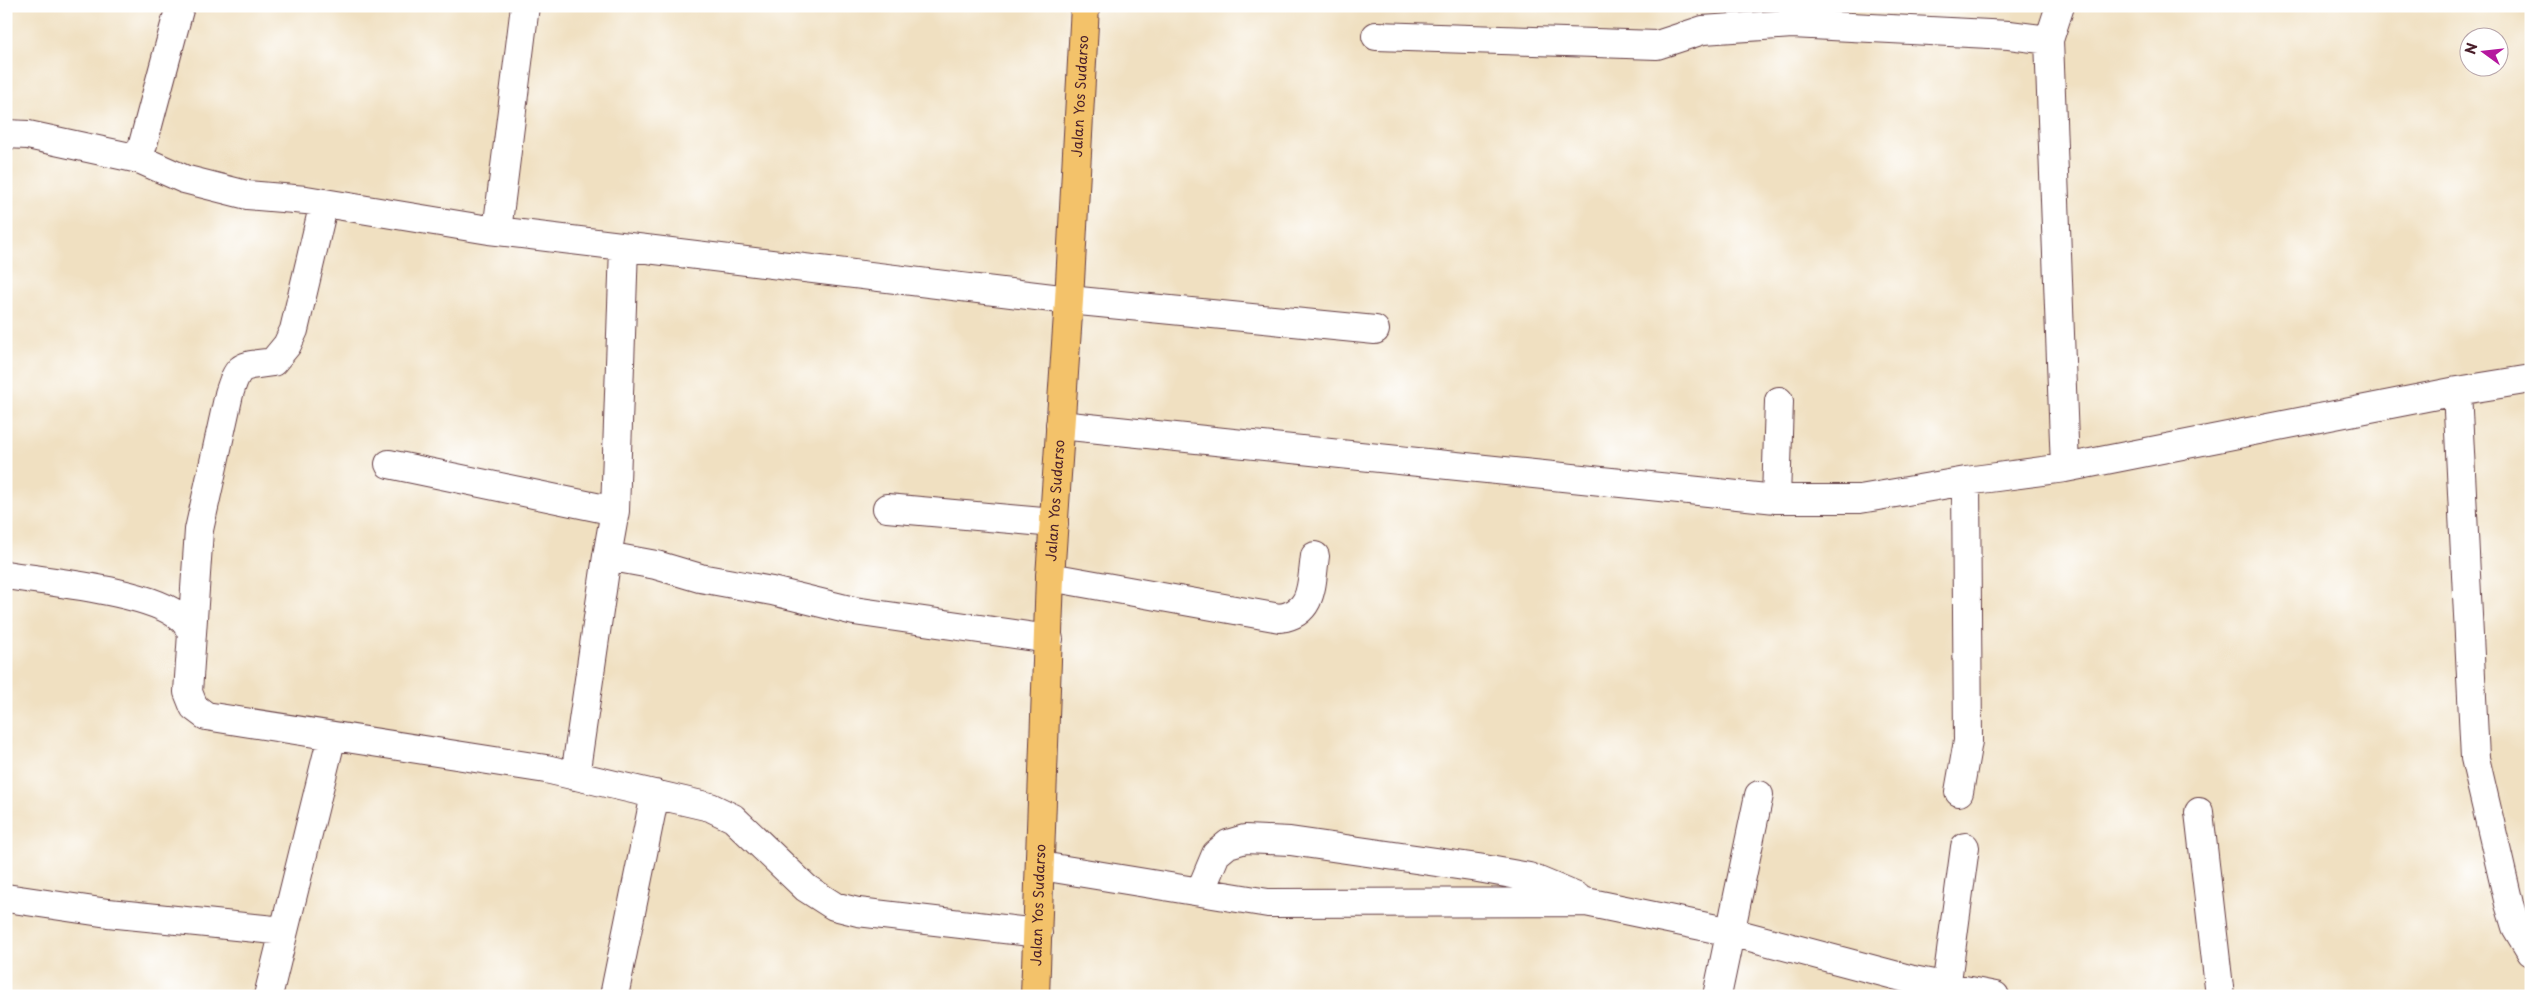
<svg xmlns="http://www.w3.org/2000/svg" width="2537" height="1002" font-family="'Playpen Sans',sans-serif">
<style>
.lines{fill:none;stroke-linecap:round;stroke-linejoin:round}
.street-casing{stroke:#633c42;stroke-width:30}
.highway-casing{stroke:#633c42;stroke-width:30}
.street{stroke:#fff;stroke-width:28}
.highway{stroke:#f3c26a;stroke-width:28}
.labels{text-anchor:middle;stroke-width:4.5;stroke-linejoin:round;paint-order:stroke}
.street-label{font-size:14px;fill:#4a1f2b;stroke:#fff}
</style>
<rect width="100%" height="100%" fill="#fff"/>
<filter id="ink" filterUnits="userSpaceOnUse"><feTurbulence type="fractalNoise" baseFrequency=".02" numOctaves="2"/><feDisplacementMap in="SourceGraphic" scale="10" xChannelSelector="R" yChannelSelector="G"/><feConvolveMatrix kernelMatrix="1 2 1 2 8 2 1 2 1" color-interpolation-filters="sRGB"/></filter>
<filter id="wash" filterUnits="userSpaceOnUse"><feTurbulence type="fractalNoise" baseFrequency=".0096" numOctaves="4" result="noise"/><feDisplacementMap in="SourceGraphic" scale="20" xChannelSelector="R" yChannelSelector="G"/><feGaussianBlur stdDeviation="1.12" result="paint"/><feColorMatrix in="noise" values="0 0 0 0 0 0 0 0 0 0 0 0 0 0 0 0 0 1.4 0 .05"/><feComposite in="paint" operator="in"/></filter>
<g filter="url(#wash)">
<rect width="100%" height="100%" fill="#f0e0c1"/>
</g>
<g filter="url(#ink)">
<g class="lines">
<g class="street-casing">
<path id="street" d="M2060,6L2049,40L2065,468
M1376,36L1657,45L1703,30L1792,24L2009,35L2049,40
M6,134L28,135L139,159L184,179L247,195L306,200L489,230L1069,300L1375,330
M139,159L180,6
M324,203L294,330L287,345L273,362C241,367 239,362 229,394L199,530L188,692L194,707L206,716L546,769L710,807L733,818L806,888L834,906L858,912L1038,933
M497,231L525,6
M2457,391L2475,758L2509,904L2516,927L2531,952
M1060,425L1776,499H1860L1966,481L2065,468L2457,391L2531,379
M389,464L615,511L607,556L656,565L700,578L772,591L854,611L1049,639
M1776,499L1779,401
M887,508L1054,523
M615,511L624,247
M6,575C48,582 151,591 181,618C185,621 188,626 190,630
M1050,577L1280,618C1314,613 1311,584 1315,556
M575,776L607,556
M1959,792L1968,741L1966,481
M2199,812L2220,996
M1041,866L1268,903L1586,902L1731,932L1913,980L1995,996
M1200,892L1216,854L1228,844L1245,839L1290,841L1478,868L1529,877L1577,897
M6,898L108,913L284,931
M268,996L332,736
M614,996L655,794
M1717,996L1759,795
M1945,996L1965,847"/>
</g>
<g class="highway-casing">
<g id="highway">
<path id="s1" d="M1035,996L1050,577L1069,300L1085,6"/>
</g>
</g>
<use href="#street" class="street"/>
<use href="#highway" class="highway"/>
</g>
</g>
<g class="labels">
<g class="street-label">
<text dy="5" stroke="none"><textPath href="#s1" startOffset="901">Jalan Yos Sudarso</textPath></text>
<text dy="5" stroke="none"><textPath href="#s1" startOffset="496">Jalan Yos Sudarso</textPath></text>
<text dy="5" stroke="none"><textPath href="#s1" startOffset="91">Jalan Yos Sudarso</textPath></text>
</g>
</g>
<rect width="2537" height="1002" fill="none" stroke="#fff" stroke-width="25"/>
<g transform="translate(2484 52) rotate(285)"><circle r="24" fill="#ffffff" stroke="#b7a5aa"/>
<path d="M0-4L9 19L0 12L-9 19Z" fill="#b5179e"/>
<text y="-8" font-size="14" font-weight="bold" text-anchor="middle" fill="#4a1f2b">N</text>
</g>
</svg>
